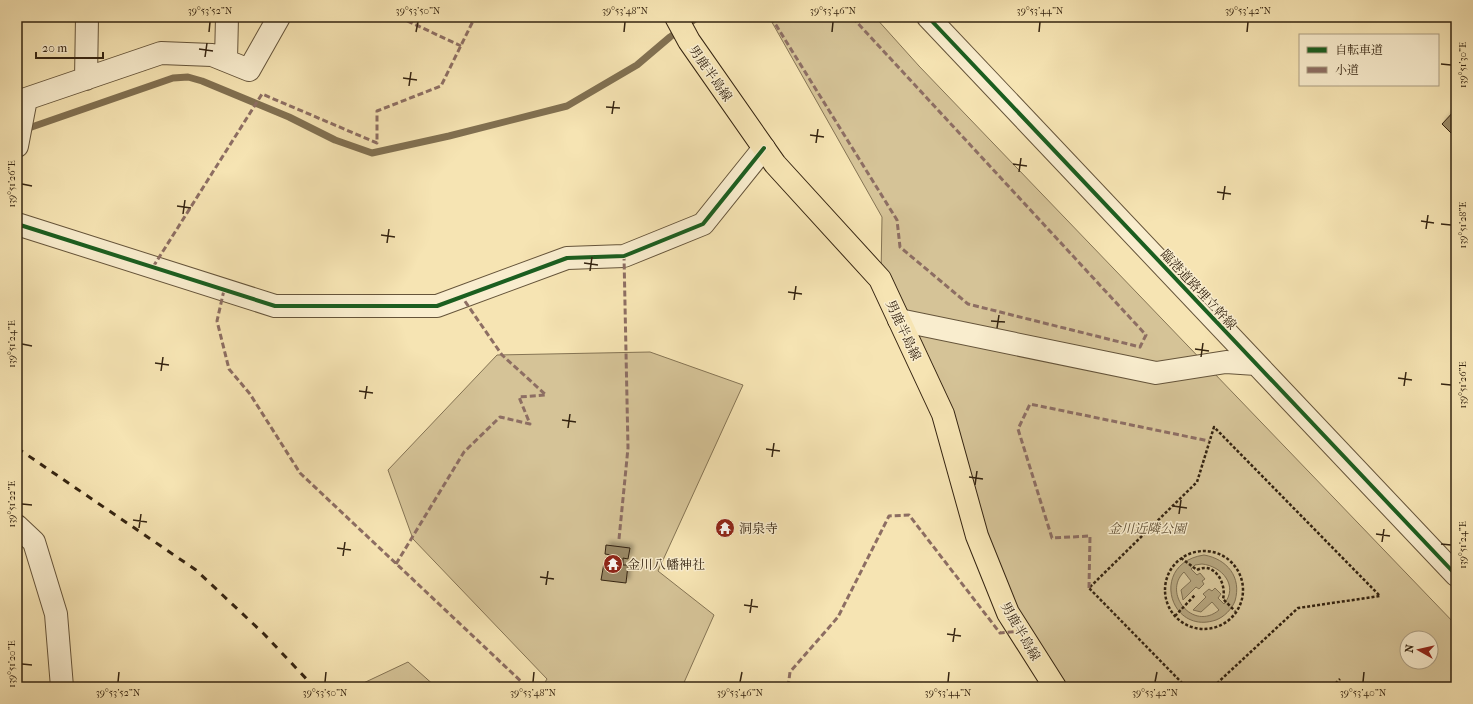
<svg xmlns="http://www.w3.org/2000/svg" width="1473" height="704" font-family="'IM FELL French Canon','Noto Serif JP',serif">
<style>
.green{fill:#d5c397;stroke:#857454;fill-rule:evenodd}
.water{fill:#b4a37c;stroke:#817051;fill-rule:evenodd}
.lines{fill:none;stroke-linecap:round;stroke-linejoin:round}
.stream{stroke:#817051;stroke-width:7}
.building{fill:#998865;stroke:#352411;filter:url(#shadow)}
.minor-casing{stroke:#65543a;stroke-width:24}
.tertiary-casing{stroke:#65543a;stroke-width:24}
.primary-casing{stroke:#352411;stroke-width:24}
.path{stroke:#352411;stroke-width:2.5;stroke-dasharray:3 2;stroke-linecap:butt}
.minor{stroke:#f9edce;stroke-width:22}
.tertiary{stroke:#f9edce;stroke-width:22}
.primary{stroke:#f6e4b3;stroke-width:22}
.rail{stroke:#352411;stroke-width:3;stroke-dasharray:7 7;stroke-linecap:butt}
.quiet{stroke:#8d6e63;stroke-width:3;stroke-dasharray:6 3;stroke-linecap:butt}
.cycleway-casing{stroke:#f9edce;stroke-width:6}
.cycleway{stroke:#1b5e20;stroke-width:4}
.ticks{fill:none;stroke:#352411;stroke-width:1.5}
.labels{text-anchor:middle;stroke-width:3;stroke-linejoin:round;paint-order:stroke}
.street-label{font-size:13px;fill:#352411;stroke:#f9edce}
.poi-label{font-size:13px;fill:#352411;stroke:#f9edce;text-anchor:start}
.park-label{font-size:13px;font-style:italic;fill:#5d4c32;stroke:#f9edce}
.neatline{fill:none;stroke:#352411;stroke-width:1.5}
.ticks-label{font-size:10px;text-anchor:middle;fill:#352411}
</style>
<defs>
<filter id="shadow"><feDropShadow dx="3.5" dy="-3.5" stdDeviation="2" flood-color="#0004"/></filter>
</defs>
<rect width="100%" height="100%" fill="#f6e4b3"/>
<filter id="stains"><feTurbulence type="fractalNoise" baseFrequency=".005" numOctaves="4"/><feColorMatrix values="0 0 0 0 .2 0 0 0 0 .09 0 0 0 0 .02 0 0 0 .5 -.17"/></filter>
<radialGradient id="worn" r=".72"><stop offset=".6" stop-color="#630" stop-opacity="0"/><stop offset="1" stop-color="#630" stop-opacity=".3"/></radialGradient>
<path class="green" d="M769,17H875L919,66L1456,625V687H1057L1011,613L881,276L882,217ZM1407,638H1431V662H1407Z
M650,352L743,385L658,571L714,615L682,687H542L547,679L413,539L388,470L497,355Z
M408,662L436,687H355Z"/>
<path class="water" d="M1204,555C1227,559 1242,577 1235,601C1232,609 1224,617 1216,620C1169,636 1149,563 1204,555ZM1202,564C1222,566 1239,586 1224,604L1218,598L1221,594L1215,588L1212,591L1209,589L1203,594L1206,597L1193,610L1201,612L1212,602L1219,610C1193,632 1162,593 1184,572L1191,581L1181,590L1183,600L1196,587L1199,589L1204,584L1202,581L1205,579L1200,573L1197,575L1191,569L1195,565Z"/>
<g class="lines">
<path class="stream" d="M23,130L173,78L188,77L202,81L289,117L335,140L372,153L449,136L567,106L637,65L670,37L698,17"/>
</g>
<path class="building" d="M1456,109V138L1442,124Z
M606,545L630,548L628,559L623,558V565H628L626,583L601,580L604,563L610,564L611,555L605,554Z"/>
<g class="lines">
<g class="minor-casing">
<path id="minor" d="M226,60L227,17
M86,79L87,17
M17,102L161,53L212,55L249,70L279,17
M17,146L26,99
M17,224L275,306H437L567,258L624,256L703,224L764,148
M17,526L34,542L56,614L62,687"/>
</g>
<g class="tertiary-casing">
<path id="tertiary" d="M928,17L1456,575
M899,320L1156,373L1226,362L1256,364"/>
</g>
<g class="primary-casing">
<path id="primary" d="M676,17L689,41L775,164L880,279L943,414L977,536L1008,613L1055,687"/>
</g>
<path class="path" d="M1165 590a39 39 0 1 1 78 0a39 39 0 1 1-78 0Z
M1181,558L1197,570C1214,561 1227,583 1223,599L1235,611
M1175,616L1195,595
M1186,687L1089,588L1197,482L1214,427L1380,596L1298,608L1213,687
M1332,687L1340,679"/>
<use href="#minor" class="minor"/>
<use href="#tertiary" class="tertiary"/>
<use href="#primary" class="primary"/>
<path class="rail" d="M17,448L196,570L264,634L314,687"/>
<path class="quiet" d="M399,17L461,46
M771,17L897,220L900,247L968,304L1140,347L1146,335L852,17
M153,267L262,94L377,143V111L441,86L475,17
M224,290L217,321L229,369L250,394L300,473L527,687
M619,539L628,448L624,256
M396,564L464,452L500,417L530,424L519,397L546,395L502,355L462,297
M1089,588L1090,536L1052,538L1018,429L1030,404L1209,441
M788,687L790,672L838,617L889,516L909,515L1000,633L1020,631"/>
<g class="cycleway-casing">
<path id="cycleway" d="M928,17L1456,575
M17,224L275,306H437L567,258L624,256L703,224L764,148"/>
</g>
<use href="#cycleway" class="cycleway"/>
</g>
<path class="ticks" d="M209,32L210,22M416,32L418,22M624,32L625,22M832,32L833,22M1039,32L1040,22M1247,32L1248,22M199,49L213,51M205,57L207,43M1441,64L1451,65M403,78L417,80M409,86L411,72M606,107L620,108M612,114L614,101M810,135L824,137M816,143L818,129M1013,164L1027,166M1019,172L1021,158M22,184L32,186M1217,192L1231,194M1223,200L1225,186M177,206L191,208M183,214L185,200M1421,221L1434,223M1441,224L1451,225M1426,229L1428,215M381,235L395,237M387,243L389,229M584,263L598,265M590,271L592,257M788,292L802,294M794,300L796,286M991,321L1005,322M997,328L999,315M22,344L32,346M1195,349L1209,351M1201,357L1203,343M155,363L169,365M161,371L163,357M1398,378L1412,380M1441,384L1451,385M1404,386L1406,372M359,391L373,393M365,399L367,386M562,420L576,422M568,428L570,414M766,449L780,451M772,457L774,443M969,477L983,479M975,485L977,471M22,504L32,505M1173,506L1187,508M1179,514L1181,500M133,520L147,522M139,528L141,514M1376,534L1390,536M1382,542L1384,529M1441,544L1451,545M337,548L351,550M343,556L345,542M540,577L554,579M546,585L548,571M744,605L758,607M750,613L752,599M947,634L961,636M953,642L955,628M22,664L32,665M118,682L119,672M325,682L326,672M533,682L534,672M740,682L742,672M948,682L949,672M1155,682L1157,672M1363,682L1364,672"/>
<defs>
<g id="temple-disc" transform="scale(1)"><circle r="9.5" fill="#8f2418" stroke="#f9edce"/><path d="M0-6L5-2H3V0L6.5 2.5H4V6H1.5V3h-3V6H-4V2.5H-6.5L-3 0V-2H-5Z" fill="#fff"/></g>
</defs>
<g fill-rule="evenodd">
<use href="#temple-disc" x="725" y="528"/>
<use href="#temple-disc" x="613" y="564"/>
</g>
<g class="labels">
<g class="street-label">
<text transform="translate(711 73) rotate(55)" y="5">男鹿半島線</text>
<text transform="translate(1199 289) rotate(47)" y="5">臨港道路埋立幹線</text>
<text transform="translate(904 330) rotate(65)" y="5">男鹿半島線</text>
<text transform="translate(1021 631) rotate(60)" y="5">男鹿半島線</text>
</g>
<g class="poi-label">
<text x="739" y="533">洞泉寺</text>
<text x="627" y="569">金川八幡神社</text>
</g>
<g class="park-label">
<text x="1147" y="533">金川近隣公園</text>
</g>
</g>
<rect width="1473" height="704" fill="none" stroke="#f6e4b3" stroke-width="44"/>
<rect x="1299" y="34" width="140" height="52" fill="#f9edce" stroke="#ab9d82"/>
<rect x="1307" y="47" width="20" height="6" fill="#1b5e20" stroke="#ab9d82"/>
<text x="1335" y="54" font-size="12" fill="#352411">自転車道</text>
<rect x="1307" y="67" width="20" height="6" fill="#8d6e63" stroke="#ab9d82"/>
<text x="1335" y="74" font-size="12" fill="#352411">小道</text>
<g transform="translate(1419 650) rotate(278)"><circle r="19" fill="#f9edce" stroke="#ab9d82"/>
<path d="M0-3L7 15L0 10L-7 15Z" fill="#8f2418"/>
<text y="-6" font-size="11" font-weight="bold" text-anchor="middle" fill="#352411">N</text>
</g>
<path d="M36 52v6h67v-6" fill="none" stroke="#352411" stroke-width="2"/>
<text x="42" y="52" font-size="12" fill="#352411" stroke="#f9edce" stroke-width="3" paint-order="stroke">20 m</text>
<rect x="22" y="22" width="1429" height="660" class="neatline"/>
<g class="ticks-label">
<text x="210" y="14">39°53'52"N</text>
<text x="418" y="14">39°53'50"N</text>
<text x="625" y="14">39°53'48"N</text>
<text x="833" y="14">39°53'46"N</text>
<text x="1040" y="14">39°53'44"N</text>
<text x="1248" y="14">39°53'42"N</text>
<text transform="translate(1462 65) rotate(-90)" y="4">139°51'30"E</text>
<text transform="translate(11 184) rotate(-90)" y="4">139°51'26"E</text>
<text transform="translate(1462 225) rotate(-90)" y="4">139°51'28"E</text>
<text transform="translate(11 344) rotate(-90)" y="4">139°51'24"E</text>
<text transform="translate(1462 385) rotate(-90)" y="4">139°51'26"E</text>
<text transform="translate(11 504) rotate(-90)" y="4">139°51'22"E</text>
<text transform="translate(1462 545) rotate(-90)" y="4">139°51'24"E</text>
<text transform="translate(11 664) rotate(-90)" y="4">139°51'20"E</text>
<text x="118" y="696">39°53'52"N</text>
<text x="325" y="696">39°53'50"N</text>
<text x="533" y="696">39°53'48"N</text>
<text x="740" y="696">39°53'46"N</text>
<text x="948" y="696">39°53'44"N</text>
<text x="1155" y="696">39°53'42"N</text>
<text x="1363" y="696">39°53'40"N</text>
</g>
<rect width="100%" height="100%" filter="url(#stains)"/>
<rect width="100%" height="100%" fill="url(#worn)"/>
</svg>
